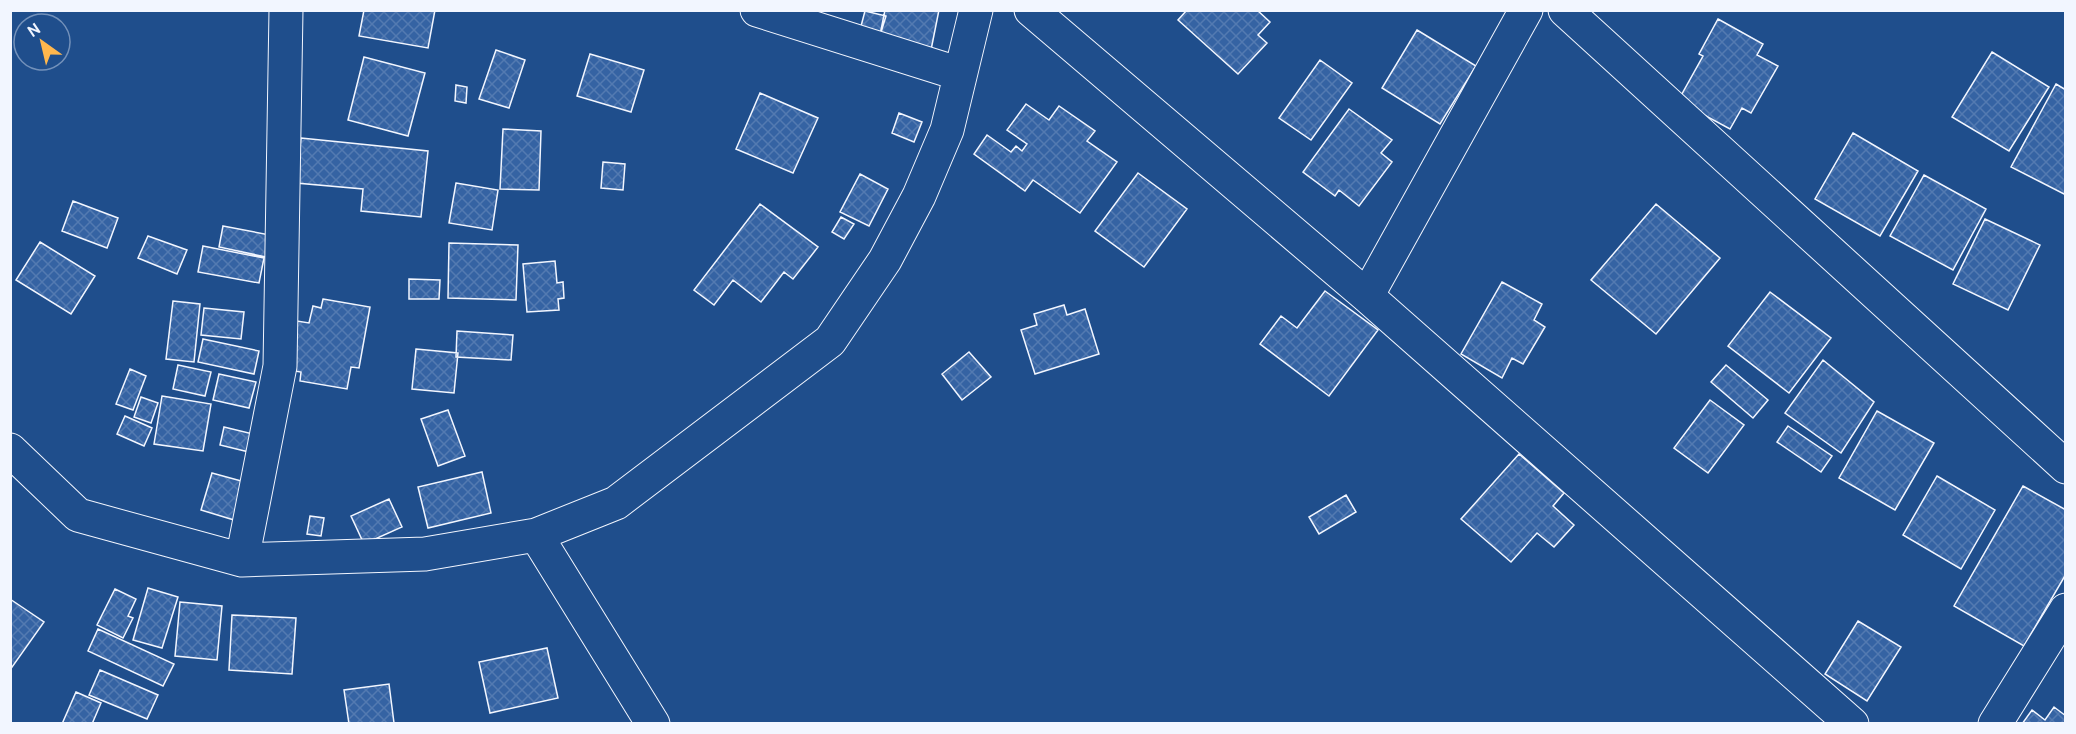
<svg xmlns="http://www.w3.org/2000/svg" width="2076" height="734" font-family="Cabin,sans-serif">
<style>
.building{fill:url(#building-cross-hatch);stroke:#f2f6ff;stroke-width:1.5}
.lines{fill:none;stroke-linecap:round;stroke-linejoin:round}
.minor-casing{stroke:#f2f6ff;stroke-width:35}
.minor{stroke:#1f4e8c;stroke-width:33}
</style>
<defs>
<pattern id="building-cross-hatch" width="8" height="8" patternUnits="userSpaceOnUse" patternTransform="scale(1.5)"><rect width="8" height="8" fill="#3563a3"/><path d="M0 0l8 8M0 8l8-8" fill="none" stroke="#537ab1"/></pattern>
</defs>
<rect width="100%" height="100%" fill="#1f4e8c"/>
<path class="building" d="M364,10H435L428,48L359,36Z
M885,10H939L928,65L876,55Z
M1187,10H1257L1270,22L1258,35L1267,43L1238,74L1178,20Z
M865,11L886,16L874,55L855,49Z
M1718,19L1763,44L1757,55L1778,66L1751,113L1742,108L1730,129L1678,101L1703,56L1699,54Z
M1417,30L1476,66L1440,124L1382,88Z
M496,50L525,60L509,108L479,99Z
M1992,52L2049,87L2009,151L1952,117Z
M590,54L644,70L631,112L577,96Z
M364,57L425,73L408,136L348,120Z
M1320,60L1352,83L1311,140L1279,118Z
M2056,84L2066,90V195L2011,167Z
M456,85L467,87L466,103L455,101Z
M760,93L818,118L793,173L736,149Z
M1026,104L1049,120L1059,106L1095,131L1087,141L1117,162L1080,213L1033,180L1025,191L974,154L987,135L1011,152L1016,146L1022,151L1027,144L1007,130Z
M1349,109L1392,140L1381,153L1392,162L1359,206L1339,190L1335,196L1303,172Z
M899,113L922,122L914,142L892,133Z
M503,129L541,131L539,190L500,189Z
M1853,133L1918,171L1880,236L1815,199Z
M301,138L428,151L421,217L361,211L363,189L296,183Z
M603,162L625,164L623,190L601,188Z
M1138,173L1187,209L1144,267L1095,231Z
M860,174L888,189L869,226L840,212Z
M1924,175L1986,209L1953,270L1890,236Z
M456,183L498,190L492,230L449,223Z
M73,201L118,218L107,248L62,231Z
M760,204L818,247L793,279L784,272L761,302L733,280L714,305L694,290Z
M1656,204L1720,258L1656,334L1591,280Z
M841,217L854,224L844,239L832,232Z
M1985,219L2040,245L2008,310L1953,284Z
M223,226L270,235L266,257L219,247Z
M148,236L187,250L177,274L138,258Z
M40,242L95,276L71,314L16,280Z
M449,243L518,245L516,300L448,298Z
M203,246L264,258L259,283L198,272Z
M555,261L557,283L563,282L564,298L558,299L559,310L527,312L523,264Z
M409,279L440,280L439,299H409Z
M1502,282L1542,304L1534,320L1545,327L1523,364L1512,358L1502,378L1461,354Z
M1325,291L1378,330L1329,396L1260,344L1281,316L1297,328Z
M1770,292L1831,338L1789,393L1728,346Z
M323,299L370,307L359,368L351,367L347,389L300,381L301,372L283,369L291,320L309,323L313,306L321,308Z
M173,301L200,304L194,362L166,359Z
M1064,305L1067,315L1085,309L1099,354L1035,374L1021,330L1037,325L1034,314Z
M204,308L244,312L241,339L201,335Z
M457,331L513,335L511,360L456,357Z
M203,339L259,351L254,374L198,362Z
M416,349L458,353L454,393L412,389Z
M969,352L991,377L962,400L942,374Z
M1823,360L1874,402L1841,453L1785,413Z
M178,365L211,372L205,396L173,389Z
M1726,365L1768,400L1753,418L1711,382Z
M130,369L146,376L133,410L116,404Z
M219,374L256,382L249,408L213,400Z
M162,396L211,404L203,451L154,444Z
M141,397L158,403L151,423L134,417Z
M1710,400L1744,425L1708,473L1674,448Z
M448,410L465,456L438,466L421,419Z
M1877,411L1934,443L1895,510L1839,478Z
M125,416L152,428L144,446L117,434Z
M1788,426L1832,456L1821,472L1777,442Z
M224,427L253,434L249,452L220,445Z
M1519,454L1564,493L1553,506L1574,525L1554,547L1537,533L1511,562L1461,519Z
M482,472L491,513L428,528L418,487Z
M212,473L245,482L234,520L201,510Z
M1937,476L1995,510L1961,569L1903,535Z
M2023,486L2066,510V574L2024,646L1954,606Z
M1346,495L1356,512L1319,534L1309,517Z
M389,499L402,527L364,544L351,516Z
M310,516L324,518L321,536L307,534Z
M148,588L178,597L162,648L133,640Z
M115,589L136,599L128,616L133,618L123,638L97,625Z
M10,599L44,622L10,670Z
M180,602L222,606L217,660L175,656Z
M232,615L296,618L292,674L229,670Z
M1858,621L1901,647L1867,701L1825,674Z
M98,629L174,664L163,686L88,651Z
M547,648L558,698L490,713L479,662Z
M100,670L158,695L147,719L89,695Z
M389,684L394,723L349,724L344,690Z
M76,692L101,703L92,724H62Z
M2054,707L2066,716V724H2022L2032,710L2045,720Z"/>
<g class="lines">
<g class="minor-casing">
<path id="minor" d="M757,10L960,74
M1031,10L1367,296L1852,724
M1565,10L2066,467
M1367,296L1526,10
M10,450L78,515L242,560L425,554L536,535L616,503L830,341L885,260L919,196L947,130L976,10
M536,535L653,724
M242,560L280,366L286,10
M1995,724L2066,610"/>
</g>
<use href="#minor" class="minor"/>
</g>
<rect width="2076" height="734" fill="none" stroke="#f2f6ff" stroke-width="24"/>
<g transform="translate(42 42) rotate(326)"><circle r="28" fill="#1f4e8c" stroke="#7391ba" stroke-width="1.5"/>
<path d="M0-4.5L10 22L0 15L-10 22Z" fill="#ffb74d"/>
<text y="-9" font-size="16" font-weight="bold" text-anchor="middle" fill="#f2f6ff">N</text>
</g>
</svg>
